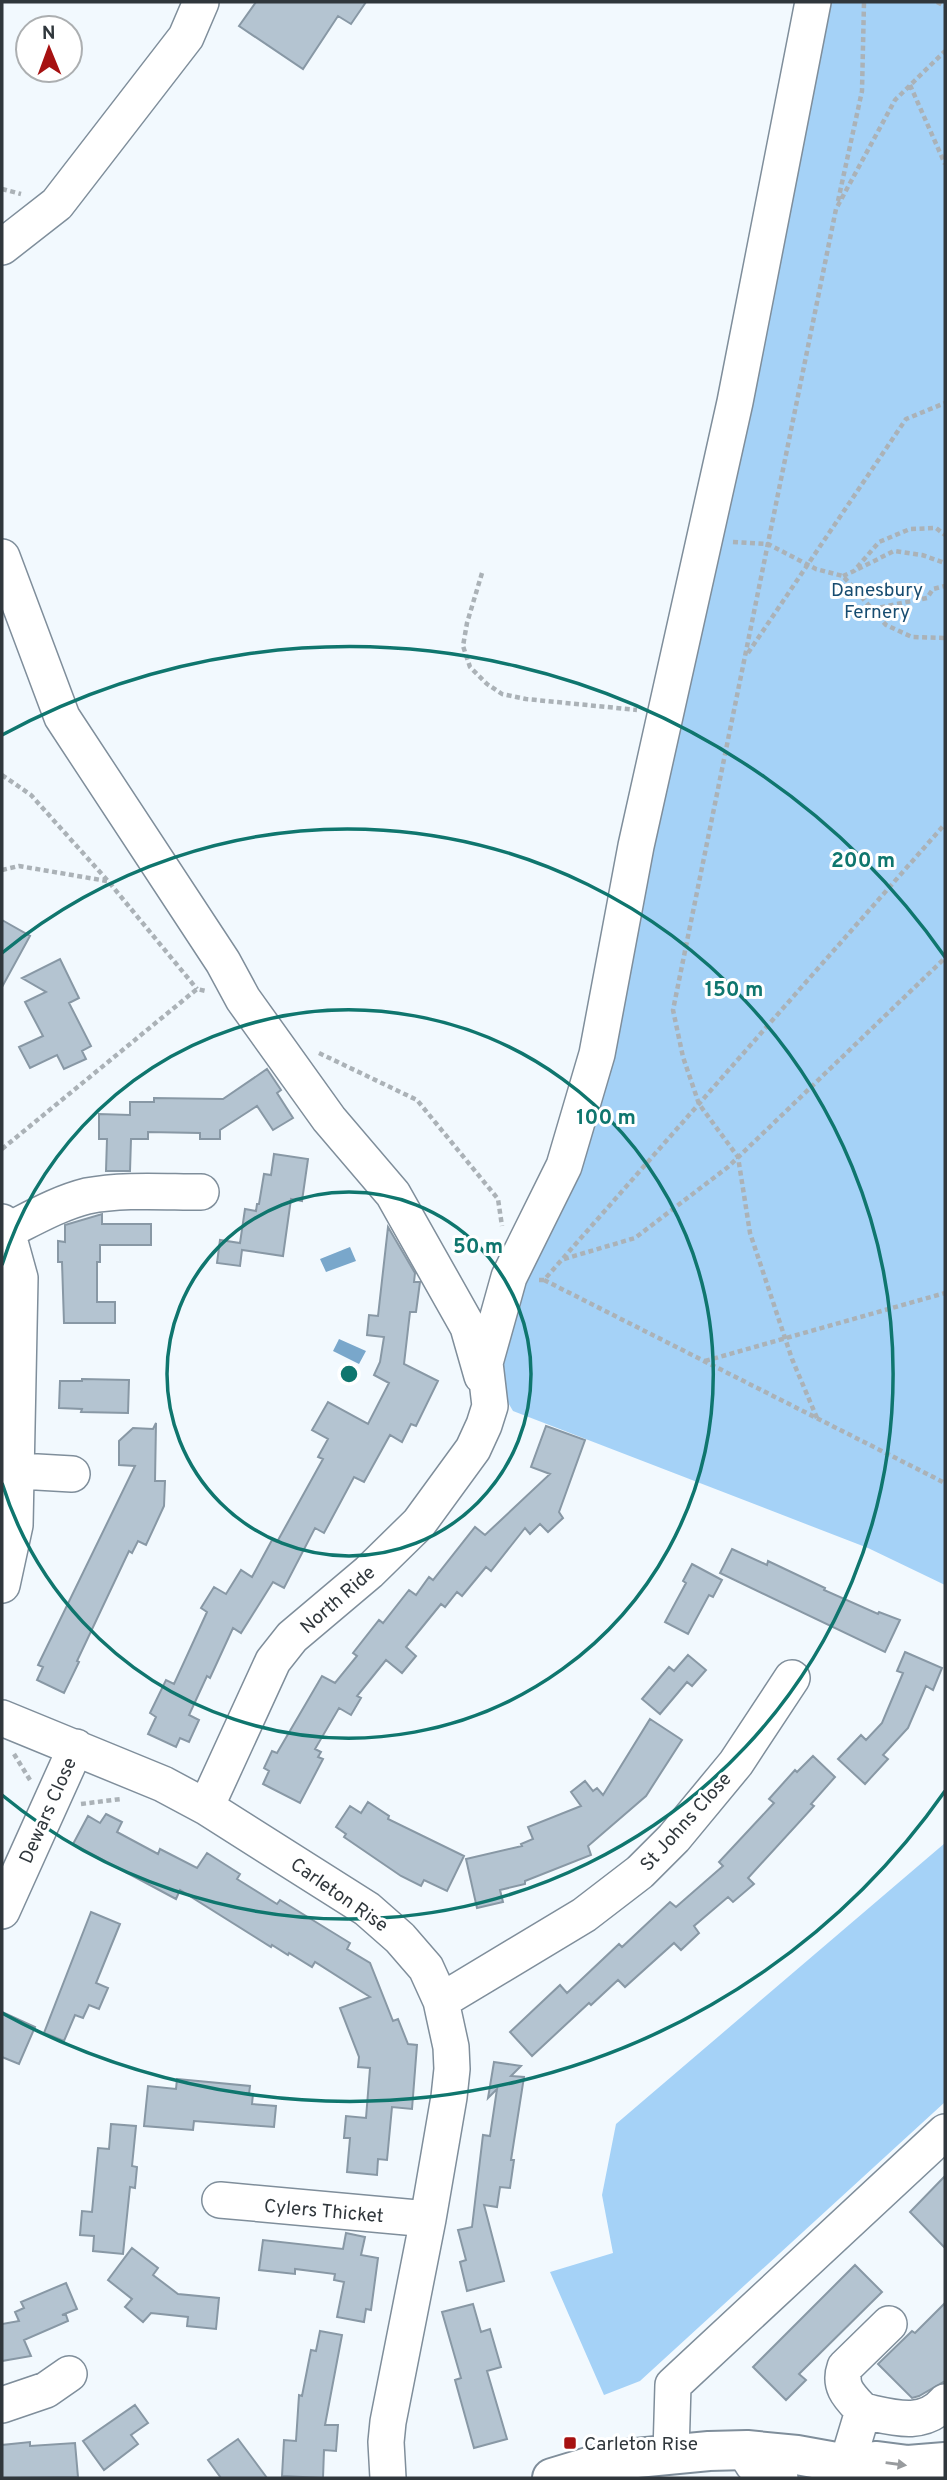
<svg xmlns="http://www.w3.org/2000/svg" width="947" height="2480" font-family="Overpass,sans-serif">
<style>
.green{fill:#a5d2f7}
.water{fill:#79a7cb}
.building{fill:#b4c4d1;stroke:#8898a5;stroke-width:2}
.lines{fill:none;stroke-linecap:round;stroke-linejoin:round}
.minor-casing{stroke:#7f8e9b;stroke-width:38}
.major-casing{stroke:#7f8e9b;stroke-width:42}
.path{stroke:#abb2b7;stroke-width:4.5;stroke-dasharray:5 3.5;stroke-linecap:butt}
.minor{stroke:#fff;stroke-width:35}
.major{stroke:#fff;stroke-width:38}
.oneway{fill:#989b9e}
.ring{fill:none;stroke:#0f766e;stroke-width:3.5}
.poi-dot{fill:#a61111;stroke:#fff;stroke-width:2.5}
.labels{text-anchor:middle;stroke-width:6;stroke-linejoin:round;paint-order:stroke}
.park-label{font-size:19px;fill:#174c70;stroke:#fff}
.street-label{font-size:19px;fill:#30373c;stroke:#fff}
.poi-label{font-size:19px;fill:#30373c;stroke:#fff;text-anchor:start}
.centre{fill:#0f766e;stroke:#fff;stroke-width:3.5}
.ring-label{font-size:21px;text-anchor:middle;font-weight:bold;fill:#0f766e;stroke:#fff;stroke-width:6;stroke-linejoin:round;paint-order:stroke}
</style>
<rect width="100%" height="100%" fill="#f2f9fe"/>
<path class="green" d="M813,2H945V1585L868,1548L513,1411L485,1363L564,1166Z
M945,1843V2102L640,2381L604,2395L550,2272L613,2253L602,2195L616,2124Z"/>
<path class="water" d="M350,1247L356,1261L326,1272L320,1259Z
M339,1339L366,1351L359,1364L333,1351Z"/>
<path class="building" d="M256,2H366L351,24L338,16L303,69L239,26Z
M2,920L30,936L2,987Z
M60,959L79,998L69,1003L91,1046L82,1051L86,1059L64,1069L57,1055L30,1068L19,1047L43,1036L25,1002L46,992L22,978Z
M267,1069L281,1090L277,1093L293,1118L273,1130L257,1106L220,1130V1139H200V1133L148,1132V1139H131L130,1171H106L107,1139H99V1114L130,1115V1102H154V1098L223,1099Z
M274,1154L308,1159L302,1201L291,1199L283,1256L242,1250L240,1266L217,1263L220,1240L240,1243L245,1209L256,1211L257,1204H259L264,1174L271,1175Z
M102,1214V1224H151V1245H100V1262H97V1302H115V1323H64L62,1262H58V1241L65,1242V1225Z
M388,1227L415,1273L414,1282H420L416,1312H410L404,1364L438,1381L416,1426L411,1424L402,1442L390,1435L364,1482L354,1477L324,1533L315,1528L284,1588L273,1582L241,1633L233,1628L210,1678L207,1676L189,1715L199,1720L189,1742L180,1738L176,1747L148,1734L156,1717L150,1713L166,1680L174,1684L207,1612L201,1608L214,1587L226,1594L241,1570L252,1577L272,1540L277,1542L323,1459L318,1457L328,1439L312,1430L328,1402L368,1424L389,1383L374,1375L380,1362L384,1337L367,1335L369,1315L378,1316Z
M82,1379L129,1380L128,1413L81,1412L82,1409L59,1408L60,1381H82Z
M156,1423L155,1481H165L164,1506L146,1545L138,1541L132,1553L129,1551L77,1661L79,1662L64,1693L37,1680L43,1667L38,1665L135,1466L119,1465V1441L133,1428L153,1429Z
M546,1426L585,1440L559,1512L563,1518L548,1532L540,1524L530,1534L525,1528L491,1571L486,1567L462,1596L457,1592L445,1607L441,1604L406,1647L416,1656L402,1673L386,1660L357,1696L361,1698L351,1715L339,1708L315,1749L321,1752L318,1757L323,1759L300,1803L263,1784L269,1771L264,1768L272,1751L277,1753L322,1676L335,1683L357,1656L353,1653L379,1620L383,1623L409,1590L416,1595L429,1577L433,1580L475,1527L485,1535L550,1474L531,1467Z
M732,1549L767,1565L768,1561L825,1588L824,1590L878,1614L879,1612L900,1620L885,1652L720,1573Z
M692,1564L722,1580L713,1597L709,1595L688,1634L665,1622L686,1583L683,1581Z
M905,1652L942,1668L933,1690L926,1686L908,1728L883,1755L888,1759L865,1784L838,1759L861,1735L866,1740L882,1723L903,1673L897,1671Z
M688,1655L706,1670L692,1686L687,1682L660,1714L642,1699L669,1667L674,1671Z
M650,1719L682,1740L646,1796L588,1846L591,1855L525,1881V1884L500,1890L503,1902L477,1908L466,1859L522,1846L521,1844L533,1839L528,1827L581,1806L571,1792L585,1781L593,1791L597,1788L603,1795Z
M813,1756L835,1777L811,1804L814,1806L748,1878L754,1884L733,1902L728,1897L694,1926L699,1933L681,1950L674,1943L625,1987L618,1980L591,2005L589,2003L532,2056L510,2032L560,1985L567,1993L619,1944L622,1947L670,1902L676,1907L723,1866L719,1862L774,1803L769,1799L795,1770L797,1772Z
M368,1802L389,1816L388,1819L464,1856L447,1891L424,1880L421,1886L401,1876L344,1837L346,1834L336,1827L350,1806L361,1813Z
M106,1814L122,1822L117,1832L158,1854L160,1849L197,1868L207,1853L240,1874L237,1879L277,1904L280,1900L350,1943L347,1949L370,1963L393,2021L398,2019L408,2044L417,2045L412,2109L392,2107L387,2160L378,2159L377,2175L347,2172L350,2138H344L346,2116L366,2118L370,2068L358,2067L359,2057L340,2008L370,1997L315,1962L312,1967L289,1953L288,1955L272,1945L271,1947L180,1890L176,1899L73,1844L88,1816L100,1823Z
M91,1912L120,1924L96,1983L108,1988L99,2009L89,2005L83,2018L75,2015L64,2041L44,2033Z
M2,2012L35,2027L19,2064L2,2057Z
M494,2062L521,2066L511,2076L524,2077L511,2160H514L510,2188L500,2187L497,2207L484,2205L504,2281L467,2291L460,2262L466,2260L458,2230L472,2227L483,2135L490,2136L497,2089L488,2098Z
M177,2079L250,2086L249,2094H253L252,2104L276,2106L274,2127L194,2121L193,2130L144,2126L148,2086L176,2089Z
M111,2124L136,2126L132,2166L137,2167L135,2188L130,2187L123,2254L93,2251L94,2236L80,2235L82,2211L92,2212L98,2148L109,2149Z
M945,2176V2248L910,2212Z
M346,2233L365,2237L361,2255L378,2258L371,2310L366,2309L364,2322L337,2317L344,2282L334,2280L335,2274L295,2269V2274L259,2270L263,2240L343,2249Z
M132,2248L158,2268L153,2275L178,2294L219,2298L216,2329L187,2326L188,2317L151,2313L143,2322L125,2307L132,2299L108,2280Z
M855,2265L882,2292L799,2374L806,2380L786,2400L753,2367Z
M66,2283L77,2309L62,2315H66L68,2321L24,2340L31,2356L2,2361V2324L19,2321L15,2312L24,2308L21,2302Z
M945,2303V2381L919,2396L912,2398L878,2364L912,2331L915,2333Z
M473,2304L481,2332L490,2329L501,2367L487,2371L507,2439L474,2448L455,2380L461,2378L442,2312Z
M320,2331L342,2335L325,2425H338L336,2451L324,2450L323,2478L282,2476L284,2440L296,2441L299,2395L302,2396L311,2350L316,2351Z
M135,2405L148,2423L131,2435L138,2444L104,2470L83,2441Z
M238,2439L253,2459L267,2478H221L208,2460Z
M30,2442V2446L75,2443L78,2477L2,2478V2445Z"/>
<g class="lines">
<g class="minor-casing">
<path id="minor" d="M2,247L57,204L186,37L201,2
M2,557L62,717L223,962L243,999L329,1119L393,1194L468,1327L482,1376
M2,1222L7,1231L20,1278L15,1525L2,1585
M7,1231C33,1218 59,1203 87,1196C123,1189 164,1192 201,1192
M2,1470L72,1474
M2,1718L163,1784L206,1807L367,1909L400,1938L426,1968L441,2001L451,2047L452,2069L449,2097L428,2219L388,2422L386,2442L388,2478
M206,1807L273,1661L292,1637L369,1572L419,1523L473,1449L484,1425L490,1406L485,1363L509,1277L564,1166L597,1054L636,846L735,402L813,2
M2,1911L76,1747
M441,2001L584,1915L640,1872L674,1838L736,1763L792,1678
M220,2200L428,2219
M2,2405L46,2390L69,2374
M863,2411C850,2397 838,2387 845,2367L889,2324
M747,2450C751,2471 762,2471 780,2478
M671,2453L673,2385L945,2132
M847,2464L863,2411C892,2417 923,2428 945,2402"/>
</g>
<g class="major-casing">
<path id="major" d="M552,2478L595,2465L626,2459L709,2451L747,2450L797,2455L847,2464L877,2461L908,2465L945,2462"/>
</g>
<path class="path" d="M937,2L945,6
M910,85L945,164
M2,189L21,194
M838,201L862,91L864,2
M733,542L768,544L816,569L843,576L886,625L912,637L945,638
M858,569L894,551L922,555L945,563
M482,573L467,623L463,646L470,667L487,684L502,694L526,699L637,710
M843,576L854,571L879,542L910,529L936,528L945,535
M872,609L927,598L933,589L945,586
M748,653L906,419L945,403
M2,775L31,795L108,881L197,989
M2,870L19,866L107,881
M319,1053L417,1100L498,1199L502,1226
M2,1149L197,989L206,991
M564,1259L635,1238L728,1167L945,958
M539,1280H544L945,824
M544,1280L945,1483
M705,1361L945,1293
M817,1418L792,1359L750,1233L738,1157L699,1104L683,1057L673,1010L836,209L895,100L945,51
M14,1754L30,1780
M81,1804L121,1799"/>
<use href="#minor" class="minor"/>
<use href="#major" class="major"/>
</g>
<defs><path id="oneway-solid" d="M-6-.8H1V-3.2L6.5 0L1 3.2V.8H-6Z" transform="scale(1.75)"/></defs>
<use class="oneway" href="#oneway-solid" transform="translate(896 2464) rotate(8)"/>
<g class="ring">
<circle cx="349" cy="1374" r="182"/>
<path d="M2 1265A364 364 0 1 1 2 1483"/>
<path d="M2 953A545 545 0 1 1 2 1795"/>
<path d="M945 1791A727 727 0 0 1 2 2013M2 735A727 727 0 0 1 945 957"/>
</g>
<rect class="poi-dot" x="563" y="2436" width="14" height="14" rx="3.5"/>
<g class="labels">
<g class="park-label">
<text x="877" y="596">Danesbury<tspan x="877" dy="22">Fernery</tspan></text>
</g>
<g class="street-label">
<text transform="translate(337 1599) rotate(-41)" y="7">North Ride</text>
<text transform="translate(47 1810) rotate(-66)" y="7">Dewars Close</text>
<text transform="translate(685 1821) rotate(-48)" y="7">St Johns Close</text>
<text transform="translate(340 1894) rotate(35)" y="7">Carleton Rise</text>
<text transform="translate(324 2210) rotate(5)" y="7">Cylers Thicket</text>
</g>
<g class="poi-label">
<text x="584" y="2450">Carleton Rise</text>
</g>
</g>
<circle cx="349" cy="1374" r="10" class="centre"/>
<g class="ring-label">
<text x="863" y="867">200 m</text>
<text x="734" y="996">150 m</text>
<text x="606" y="1124">100 m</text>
<text x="478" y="1253">50 m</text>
</g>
<rect width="947" height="2480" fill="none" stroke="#30373c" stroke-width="7"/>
<g transform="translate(49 49) rotate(359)"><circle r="33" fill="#ffffff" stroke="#acafb1" stroke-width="2"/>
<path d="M0-5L12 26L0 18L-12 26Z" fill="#a61111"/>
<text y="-10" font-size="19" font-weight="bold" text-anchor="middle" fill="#30373c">N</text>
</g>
</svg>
